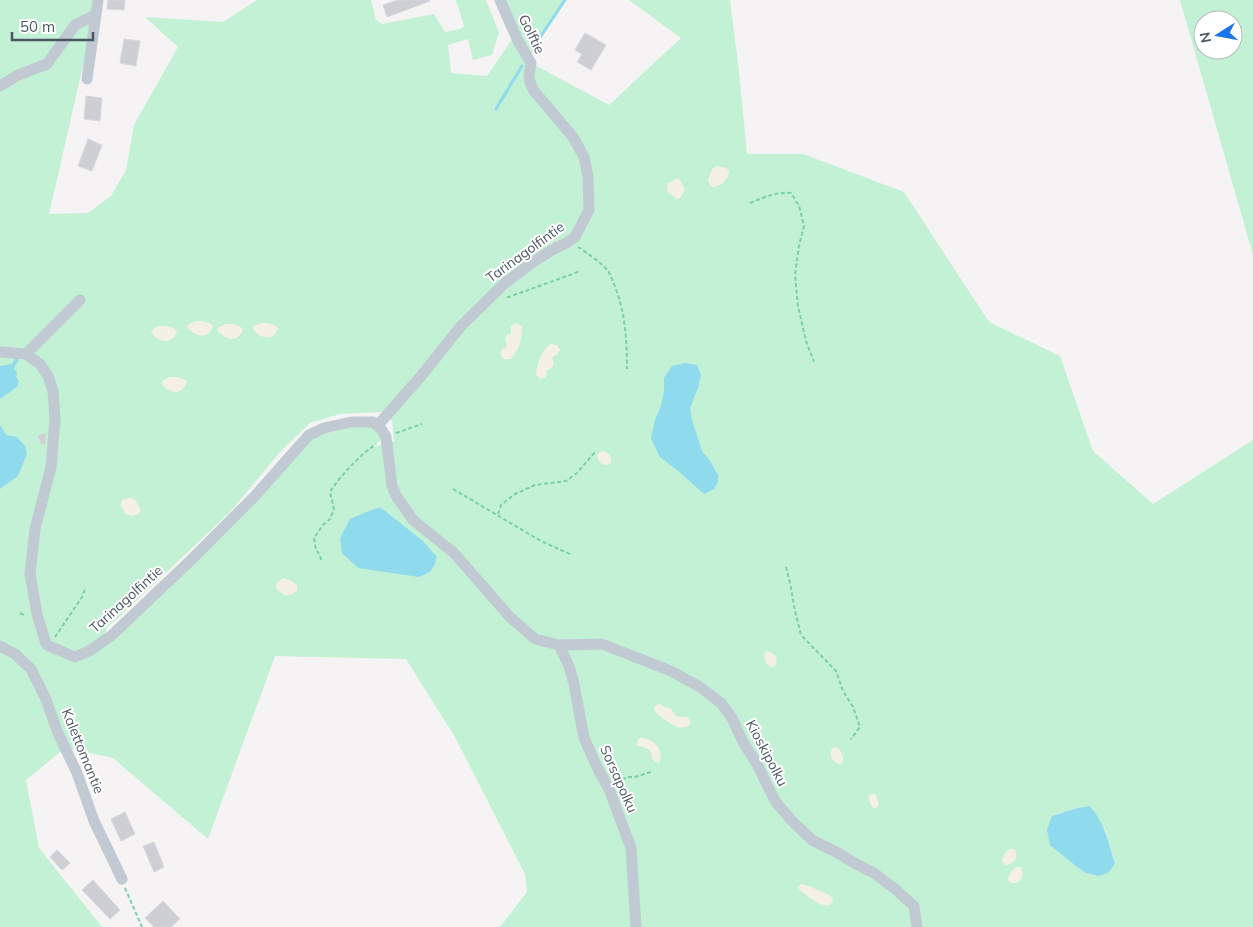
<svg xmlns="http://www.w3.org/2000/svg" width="1253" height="927" font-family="Mulish,sans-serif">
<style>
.green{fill:#c3f1d5;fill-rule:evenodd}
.sand{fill:#f5f0e5}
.water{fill:#90daee}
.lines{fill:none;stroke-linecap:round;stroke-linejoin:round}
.stream{stroke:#90daee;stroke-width:3}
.building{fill:#cdcfd5;stroke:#d7d9de}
.path{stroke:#7ad0a6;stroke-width:2;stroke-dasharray:4 2.5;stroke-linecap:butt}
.minor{stroke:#c1cad2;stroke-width:11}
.labels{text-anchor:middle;stroke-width:4;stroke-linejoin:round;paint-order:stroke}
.street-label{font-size:14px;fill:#4a5661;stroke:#fff}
</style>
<rect width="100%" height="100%" fill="#f5f3f3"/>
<path class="green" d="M0,0H98L49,214L88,213L111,196L126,170L134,125L178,47L145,17L223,22L257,0H371L376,20L382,24L434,14L445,32L460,29L464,26L456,0H486L499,33L492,55L473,60L468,39L448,45L451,73L487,76L515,35L500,0H566L533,48L531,63L609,105L681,38L629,0H730L739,72L747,154H803L904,192L989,322L1060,356L1093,451L1153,504L1253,440V927H500L527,892L525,874L455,737L406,659L275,656L208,839L113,758L65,748L26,780L39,848L102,927H0ZM382,412L392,421L394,441L370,448L386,437L373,422L309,435L266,484V492L244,508L106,638V628L118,618L230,512L281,451L310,423L340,414ZM380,507L430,572L419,577L350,519L366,512ZM1090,806L1106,831L1115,864L1098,876L1086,873L1076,866L1052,816Z
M1180,0H1253V255ZM1203,20H1233V50H1203Z"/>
<path class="sand" d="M717,166L726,168L729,171C728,180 722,186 713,187L710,185L708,179L713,168Z
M676,179L680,180L685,190L680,198L677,199L668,193L667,187L668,183Z
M196,321C203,321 207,321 213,326C209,340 195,337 187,327L189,324Z
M261,323C268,323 273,323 278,328C274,342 260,339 253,329L254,326Z
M517,323L522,327C522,338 519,352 510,359H503L501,354L502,349L506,348L507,345L505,339L506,336L511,333V326Z
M226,324C233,324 237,324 243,329C239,344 225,340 217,330L219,327Z
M160,326C167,326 171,326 177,331C172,346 159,343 151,332L153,329Z
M551,344L557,345L560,350L557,355L554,356L552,358C555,365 553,368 547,370L546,377L540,379L536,375C537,364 541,350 551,344Z
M170,377C177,377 181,377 187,381C183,396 170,394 162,384L163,380Z
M602,451C608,452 612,456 611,462L608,465C600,465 598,461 597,454Z
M132,498L135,499L141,510L138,515L131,516L125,513L121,505V501L124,499Z
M283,578L290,580L297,585V590C293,595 290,595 285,595L277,590L276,586L277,583Z
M767,651C775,653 780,660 774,667C767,668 763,659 765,652Z
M660,704L664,707L670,708C680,719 671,716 688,717C696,727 682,729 675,726C670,724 659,716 655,712L654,708L656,705Z
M640,738C653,737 663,749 660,761L658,763C649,759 653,755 649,750C646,747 641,747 637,745V741Z
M835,747C841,749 846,759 841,764C832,763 829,755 832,748Z
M872,794H875C878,799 881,805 875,809C870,805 868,801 869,795Z
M1010,849H1014C1020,856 1014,865 1005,865L1002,862C1003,856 1005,852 1010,849Z
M1016,867H1020C1026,875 1020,884 1011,883L1008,880C1009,874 1011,871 1016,867Z
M803,884L830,895C832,898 834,900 832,903C825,912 803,893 798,888L800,885Z"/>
<path class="water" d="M16,357L19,360L14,368L17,373L16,377L19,381L17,387L0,399V366L12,364Z
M685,363L697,365L701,375L698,388L690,408L692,420L702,451L710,461L718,475V482L714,489L704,494L677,470L660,457L651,439L655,420L661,406L664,391V378L672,366Z
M0,425L6,435L17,437L25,446L27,454L18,476L0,489Z
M380,507L423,541L437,557L435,564L430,572L419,577L358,568L342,553L340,538L350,519L366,512Z
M1090,806C1106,826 1108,840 1115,864L1108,873L1098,876L1086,873L1076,866L1050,845L1047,830L1052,816L1078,808Z"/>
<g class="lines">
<path class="stream" d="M533,48L565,0
M496,109L522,66"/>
</g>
<path class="building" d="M108,0H125L124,10L107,9Z
M398,0H430V1L387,17L383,5Z
M585,33L606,45L591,70L577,62L582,54L575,50Z
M124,39L140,41L136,66L120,63Z
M86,96L102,98L100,121L84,119Z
M88,139L102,145L92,171L78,166Z
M46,433L45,444L42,445L38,436Z
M125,812L135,834L121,841L111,819Z
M154,842L164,867L154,872L143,846Z
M57,850L70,863L62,870L50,857Z
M93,880L120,910L110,919L82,890Z
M163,901L180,919L171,927H154L145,918Z"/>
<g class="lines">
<path class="path" d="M750,203C764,197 776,192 791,193L799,206L804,226L799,246L795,275L798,306L806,341L814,362
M578,247C586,252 603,264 608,271C610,274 612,278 613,282C625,309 627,339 627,369
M507,297H509C533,288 557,280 580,271
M396,433L422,424
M453,489L541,541L572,555
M498,514L501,505L515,494L535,485L566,481L577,473L595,452
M321,560L320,555L316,550L314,538L323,525L330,519L334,509L330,492C341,475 359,456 376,444
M786,567L790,583L795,611L801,635L836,671L843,691L853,707L860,727L851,739
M20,613L26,616
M55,637L82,597L85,589
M616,782L628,777H635L651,772
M125,888L142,927"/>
<path class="minor" d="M87,79L98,0
M0,86L18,75L47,64L75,25L95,15
M0,352L26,354L40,364L48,376L53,391L55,419L51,467L35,529L30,574L37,614L46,644L49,646L75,657L89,651L111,636L189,562L254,497L309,435L324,428L351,422H373L382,430L386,437L392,486L397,497L413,520L454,553L509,616L535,639L559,645L602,644L671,671L700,687L721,703L732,718L743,742L757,764L767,785L776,802L792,821L812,840L838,853L856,864L874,873L895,889L914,906L917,927
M26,354L80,300
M378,425L422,375L461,326L505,283L533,262L552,250L568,242L575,237L589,210L588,176L584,157L573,137L534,91L530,82L529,76L531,63L518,41L500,0
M559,645L569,666L574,684L584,738L598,769L609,789L631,848L636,927
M0,646L15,654L31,669L45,697L58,733L77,773L94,821L122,879"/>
</g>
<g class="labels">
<g class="street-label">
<text transform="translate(532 34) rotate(64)" y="5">Golftie</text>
<text transform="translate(525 252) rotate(-36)" y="5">Tarinagolfintie</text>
<text transform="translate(126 599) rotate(-42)" y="5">Tarinagolfintie</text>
<text transform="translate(83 751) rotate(68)" y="5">Kalettomantie</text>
<text transform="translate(767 753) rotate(62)" y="5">Kioskipolku</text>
<text transform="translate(619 779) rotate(66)" y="5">Sorsapolku</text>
</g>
</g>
<g transform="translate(1218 35) rotate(259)"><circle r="24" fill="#ffffff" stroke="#b7bbc0"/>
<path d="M0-4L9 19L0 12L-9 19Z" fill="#1a73e8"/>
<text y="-8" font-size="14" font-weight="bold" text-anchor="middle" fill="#4a5661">N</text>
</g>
<path d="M12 32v8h81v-8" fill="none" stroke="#4a5661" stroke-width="2.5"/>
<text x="20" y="32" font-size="15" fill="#4a5661" stroke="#ffffff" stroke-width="4" paint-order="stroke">50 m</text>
</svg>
